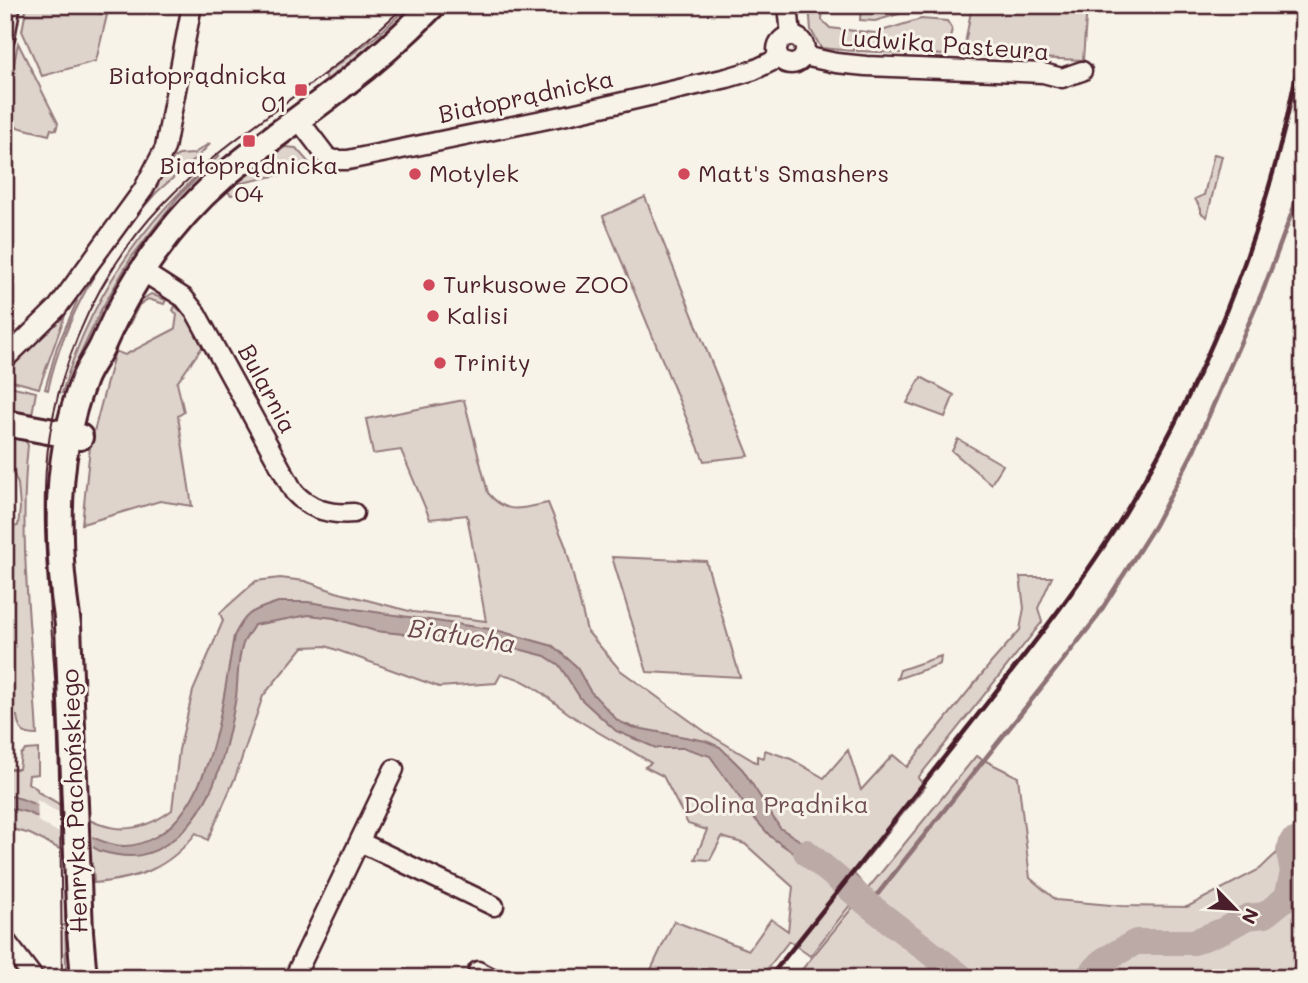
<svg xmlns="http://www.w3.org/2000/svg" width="1308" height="983" font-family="Mali,sans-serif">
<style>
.green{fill:#ded4cc;stroke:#947a7c;stroke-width:2}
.water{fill:#bcaaa7;stroke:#8e7275;stroke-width:2}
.pier{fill:#f7f3e8}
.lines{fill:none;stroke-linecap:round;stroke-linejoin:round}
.stream{stroke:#8e7275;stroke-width:4.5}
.river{stroke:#bcaaa7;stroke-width:26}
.street-casing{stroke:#4a1f2b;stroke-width:23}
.secondary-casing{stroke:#4a1f2b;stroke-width:30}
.street{stroke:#f7f3e8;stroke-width:18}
.secondary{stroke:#f7f3e8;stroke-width:24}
.tram{stroke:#4a1f2b;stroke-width:2}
.rail{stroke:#4a1f2b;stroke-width:4.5}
.poi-dot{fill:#d1495b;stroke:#f7f3e8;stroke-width:2.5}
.labels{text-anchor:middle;stroke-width:6;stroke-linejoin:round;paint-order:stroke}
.street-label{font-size:24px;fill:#4a1f2b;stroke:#f7f3e8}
.poi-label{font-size:24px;fill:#4a1f2b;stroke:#f7f3e8;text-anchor:start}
.park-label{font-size:24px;fill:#6f4c53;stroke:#f7f3e8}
.water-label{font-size:26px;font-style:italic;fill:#6c4950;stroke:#f7f3e8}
</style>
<rect width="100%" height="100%" fill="#f7f3e8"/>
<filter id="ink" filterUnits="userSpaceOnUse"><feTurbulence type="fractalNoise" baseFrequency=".0143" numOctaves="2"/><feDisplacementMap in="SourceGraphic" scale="14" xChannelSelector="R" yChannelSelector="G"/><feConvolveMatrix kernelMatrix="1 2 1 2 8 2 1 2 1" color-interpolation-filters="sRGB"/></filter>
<g filter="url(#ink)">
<path class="green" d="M27,5H57L107,15L96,61L42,76L22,31Z
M409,5H424L329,81L324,75L379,34Z
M809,5H823L822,20L830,28L855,31L854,51L821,48L811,30Z
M861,5H912V10L875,21L860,20Z
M972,5H1087L1083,60L963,55Z
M921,19L947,21L952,29L946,55L857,51L859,31L875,33Z
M18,43L58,123L56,130L51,129L49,135L5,124V110Z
M210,143C204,154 169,180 156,193C105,248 64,317 48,390L45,389L57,347L77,301L74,299L161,175L168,161L172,163L173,158L179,155L193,154Z
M285,147L296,148L310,164L302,170L237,184L238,194L231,195L227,191Z
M1214,154L1222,156L1207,217L1201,213V209L1195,199L1204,195Z
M220,155L178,197L131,258L101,310L75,366L66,392L62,393C90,297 144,219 220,155Z
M645,197L749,456L704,461L603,216Z
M151,294L166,300L164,304L148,299L139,305L129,325L127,324L138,302Z
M175,306L187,317L205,343L177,383L184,412L178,416L192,506L160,501L82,524L90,447L115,351L125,355L175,329L177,315L173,310Z
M68,307L39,388L5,379V368L37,340Z
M921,377L954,395L945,417L907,403Z
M5,385L36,392L31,420L5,415Z
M464,400L488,493C507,516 521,508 548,503L566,547L587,631L620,670L707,733L757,763V756L764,758L765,750L791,759L824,778L848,750L861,790L893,755L907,767L991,663L1020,630L1024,608L1020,577H1052L1038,608L1042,622L918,778L925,786L854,874L865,886L810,956L789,941L760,978H647L674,921L749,950L771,919L788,931L793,887L745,844L722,837L710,860L695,859L707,830L688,824L663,776L645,767L651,763C625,746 596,733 571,715C548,699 531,679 501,674L496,683L439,687L326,646L303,647L263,696L235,778L208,840L196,833C168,869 138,879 94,883L93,867L69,854L73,978H66L64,851L30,834L5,827V528L18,526L20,508L18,484L12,470L5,461V435L24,439L28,445C18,541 32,639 37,735C22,735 19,730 17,716H6L8,769H19L21,754L26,750L38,749V774L29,775L28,783L37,789L38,792C86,818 120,849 172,810L179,750L193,691L223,621L220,613L256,581L280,578L305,581L336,592L413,612L486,621L467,515L430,519L401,450L373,454L366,419Z
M958,439L1003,465L991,484L952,451Z
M612,557L706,561L740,677L647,672Z
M941,656L940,664L897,679L900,670Z
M976,756L1018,777L1030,878L1056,900L1122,906L1187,907L1260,869L1288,842L1303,836V978H795Z"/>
<path class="water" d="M278,602H308L496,630L553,646L576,666L590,691L618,721L632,727L706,741L720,747L743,770L780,828L807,845L835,870L829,883L818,870L771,837L754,818L710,756L685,748H656L616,731L581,699L559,665L545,656L499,644L375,631L334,618L309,615L254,625C251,631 245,638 243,644C237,660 238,681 236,697C227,747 216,805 175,838C150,858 130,860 100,851L45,820L26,812L5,807V795C46,801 73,834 111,844C128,849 143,844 157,836C214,802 223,697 234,636C246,611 252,611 278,602Z"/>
<path class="pier" d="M37,800L92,832L93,852L38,821Z"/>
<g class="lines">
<path class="stream" d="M869,905L1095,620L1155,525L1193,452L1264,288L1294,207L1303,172"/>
<path class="river" d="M806,852L869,905L963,978
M1087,978L1104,960L1136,942H1194L1224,930L1247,917L1265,915L1287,897L1293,872L1289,851L1292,842L1303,838"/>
<g class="street-casing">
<path id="street" d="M788,5L791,36
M5,8L10,9L5,37
M777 50a14 14 0 1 1 28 0a14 14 0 1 1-28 0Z
M804,56L836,63L866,66L1043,73L1062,78L1082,71
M298,119L327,157L333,160H348L567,115L727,78L754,70L779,58
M142,271L184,298L196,313L294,492C310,510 330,515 354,513
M5,359L57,308L143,190L165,148L192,5
M360,842L494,906
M5,940L33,977
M478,971L492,978
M294,978L394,769"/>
</g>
<g class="secondary-casing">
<path id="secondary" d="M5,423L80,437
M84,978L80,932L68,625C56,546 54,455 84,379C89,366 99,355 104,342C132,279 172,221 224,176C261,144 303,117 342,86C374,62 404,35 433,5"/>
</g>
<use href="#street" class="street"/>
<use href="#secondary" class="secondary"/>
<path class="tram" d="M62,978C61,884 61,790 56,697C53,628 43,559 45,490C47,386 91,280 162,205C235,128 331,80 405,5"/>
<path class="rail" d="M769,978C836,894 902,811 968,727C1023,657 1079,588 1125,513C1213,367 1277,203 1303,34"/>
</g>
</g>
<g class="poi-dot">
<rect x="294" y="83" width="14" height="14" rx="3.5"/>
<rect x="242" y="134" width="14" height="14" rx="3.5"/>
<circle cx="415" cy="174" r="7"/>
<circle cx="684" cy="174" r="7"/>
<circle cx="429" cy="285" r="7"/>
<circle cx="433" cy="316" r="7"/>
<circle cx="440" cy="363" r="7"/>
</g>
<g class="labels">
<g class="street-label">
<text transform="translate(945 45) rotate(4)" y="8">Ludwika Pasteura</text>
<text transform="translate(526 97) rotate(-12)" y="8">Białoprądnicka</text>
<text transform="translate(267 389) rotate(62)" y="8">Bularnia</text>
<text transform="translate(75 801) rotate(-92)" y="8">Henryka Pachońskiego</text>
</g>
<g class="poi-label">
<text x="287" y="84" text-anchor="end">Białoprądnicka<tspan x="287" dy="28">01</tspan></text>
<text x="249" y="174" text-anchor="middle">Białoprądnicka<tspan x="249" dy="28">04</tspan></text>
<text x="429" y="182">Motylek</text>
<text x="698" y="182">Matt's Smashers</text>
<text x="443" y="293">Turkusowe ZOO</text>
<text x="447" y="324">Kalisi</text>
<text x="454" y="371">Trinity</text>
</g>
<g class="park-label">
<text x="776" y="813">Dolina Prądnika</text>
</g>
<g class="water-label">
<text transform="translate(462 636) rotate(9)" y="9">Białucha</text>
</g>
</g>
<rect width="1308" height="983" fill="none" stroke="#f7f3e8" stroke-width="28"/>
<rect x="14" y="14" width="1280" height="955" fill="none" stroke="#4a1f2b" stroke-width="2.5" filter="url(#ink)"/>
<g transform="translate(1235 909) rotate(115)" stroke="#f7f3e8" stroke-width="5" paint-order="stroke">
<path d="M0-5L12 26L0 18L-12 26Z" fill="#4a1f2b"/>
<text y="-10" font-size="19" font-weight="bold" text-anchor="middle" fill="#4a1f2b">N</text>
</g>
</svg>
